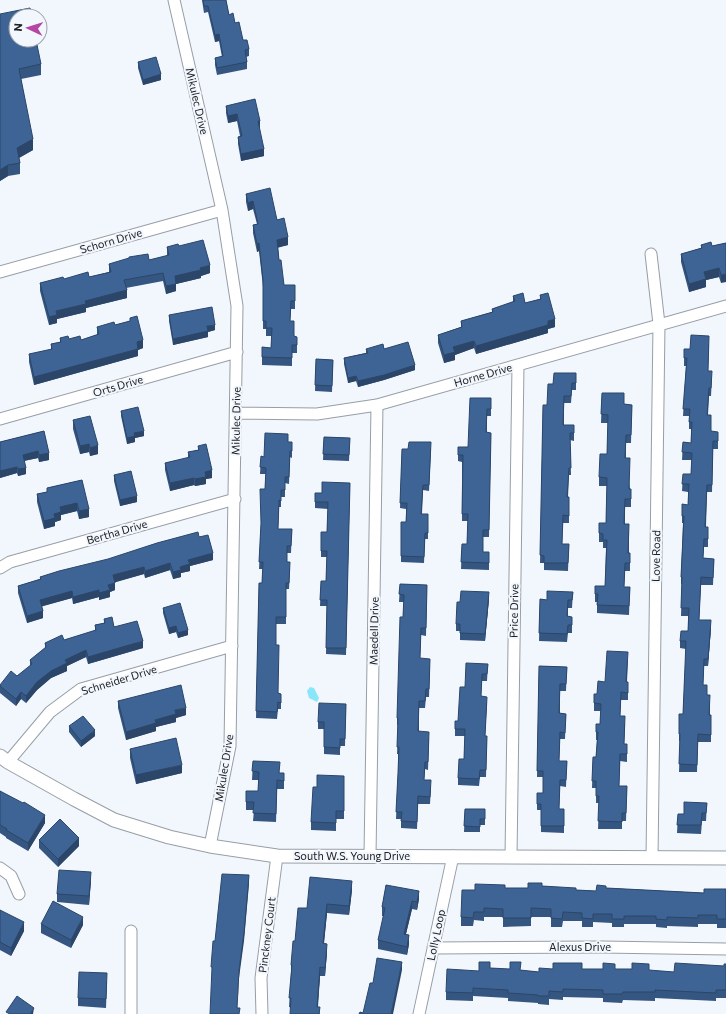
<svg xmlns="http://www.w3.org/2000/svg" width="726" height="1014" font-family="Commissioner,sans-serif">
<style>
.water{fill:#88e6f8}
.lines{fill:none;stroke-linecap:round;stroke-linejoin:round}
.minor-casing{stroke:#979ea6;stroke-width:13}
.major-casing{stroke:#979ea6;stroke-width:15}
.minor{stroke:#fff;stroke-width:11}
.major{stroke:#fff;stroke-width:13}
.wall{fill:#355681}
.shaded-wall{fill:#2b4669}
.building{fill:#3e6496;stroke:#2b4669}
.labels{text-anchor:middle;stroke-width:4;stroke-linejoin:round;paint-order:stroke}
.street-label{font-size:11px;fill:#202225;stroke:#f2f7fe}
</style>
<rect width="100%" height="100%" fill="#f2f7fe"/>
<path class="water" d="M310,687L314,688L319,698L317,702L309,698L307,691Z"/>
<g class="lines">
<g class="minor-casing">
<path id="minor" d="M174,0L222,210L237,306L230,746L210,846
M651,254L659,324L652,858
M0,272L222,210
M236,413L317,414L377,405L726,306
M0,419L237,352
M0,568L10,562L235,499
M8,762L50,712L81,689L232,646
M370,856L377,405
M511,857L518,365
M0,868L11,876L19,894
M433,948L602,947L726,949
M131,1014V931
M262,1014L261,978L277,856
M419,1014L453,856"/>
</g>
<g class="major-casing">
<path id="major" d="M0,756L8,762L74,799L114,820L169,837L210,846L277,856L726,858"/>
</g>
<use href="#minor" class="minor"/>
<use href="#major" class="major"/>
</g>
<path class="wall" d="M202,0H226L229,15L235,23L243,40L249,49V56L246,57L247,62V69L217,75L215,65V58L222,57L219,41L215,42L208,12L204,13Z
M0,14L41,64V75L21,79L33,150L19,158L20,163V174L8,176L0,181Z
M138,62L161,80L143,85L138,68Z
M226,106L260,128H259L264,156L241,161L238,144V137L240,136L237,121L228,123L226,113Z
M246,194L277,220L288,245L278,247L279,260L284,285H295V309H291L290,321L294,336L297,345V353H292V366L262,365V347L271,348L272,336H266V329H263V287L259,251L257,252L253,233V225L257,224L253,209L248,211L246,202Z
M726,243L721,283L719,277L706,280V287L689,292L681,262V254L701,248V245L712,246Z
M179,246L210,273L201,276V278L176,284V291L166,294L163,281L126,288L127,298L86,308V312L57,319V323L49,325L40,291V283L64,279L89,277L109,272V264L149,260L167,256V247Z
M540,295L555,327L548,329V333L476,354L474,348L455,355V360L444,363L438,343V335L461,327V321L492,312V309L513,302V296L525,303L540,299Z
M169,315L215,330L208,332V337L173,345L169,321Z
M130,318L143,348L138,350V356L34,385L29,362V354L51,350V344L60,342V338L69,339L81,340L97,335V327L115,325L130,321Z
M709,344L708,371L712,378L711,396H709L708,415L711,431L718,439V449H713L712,492H707L706,527L708,535V547H704L703,558L714,559L713,585H701L699,620L711,628L708,666H704L703,685L710,703V715H711V742H698L697,772H679L680,741H679V714H683L686,649L680,648V641L688,631V616H681L682,584H681V577L683,523H682V504L688,505V492L682,491L683,474H691L692,460H682L683,442L691,443V429H689V416H683L686,366H684V349H690Z
M366,349H384L415,370L384,380L358,387L356,381L348,383L344,364V358L366,353Z
M316,359L333,360L332,392L315,391Z
M576,373V390H572L571,403H564V425H574V441L570,440L571,475H569L568,497H569V523H563L562,544H569L568,571L544,570V563H540L543,405H547L553,384Z
M602,393L624,404L632,405L631,443H626V458L630,489H631V507H625V524L629,532V553H630V571H625L624,587H630L629,615L597,613V602H595V586H605L606,548H603V542H599V533L606,523L607,486H599V477L607,454L608,423H601Z
M491,398V416H487V433H491L489,537H483V552H489V570L461,569L462,544H467L468,521H462V462L458,461V455L468,447Z
M121,411L144,436L135,438V442L127,444L121,416Z
M73,420L98,454L90,456L89,452L80,454L73,429Z
M44,431L49,460L39,462L38,458L24,461L26,474L18,476L17,473L0,478V442Z
M324,437L350,438L349,461L323,460Z
M288,442H292V458L290,457L289,484L285,483V497H281V507H279L278,529H292L291,553H287V562L290,569L289,589H286V624H276V645L278,693L281,694V709H278L277,719L256,718L259,583H262L263,569H259L261,525L265,489L266,474H260L261,456L264,457Z
M198,446L212,478L206,479V484L195,486L194,485L170,491L165,470V463L188,458V452L198,450Z
M431,448L429,491L423,490L422,514H428V539H425L424,563L401,562V522H406V509L400,508L402,449H408Z
M114,475L137,502L120,506L114,481Z
M82,480L89,517L79,519L77,511L61,515V520L55,522V526L44,529L37,502V494L47,492V488Z
M350,483L346,655L326,654L327,606H320L321,581H326L327,557H321V551L327,532L328,509L315,508V493H322Z
M199,537L213,560L190,566V571L181,573V577L173,579L170,570L145,578L144,574L114,582L115,590L110,592V597L99,600V597L73,604L72,598L42,606L43,618L27,623L18,593V586L40,579V577Z
M400,584L427,585L426,636L421,635L420,658L430,666L429,697H426L425,708H419V731L429,739L428,770L425,769L424,780L431,787L430,804H418L417,829L401,828V819H396L398,773V754H397L398,725H397V718L404,602H399Z
M573,592L572,608H568V616L572,625V633H568L567,642L539,641L540,599L547,600Z
M489,599L485,641L460,640V631H456V624L460,602Z
M163,608L188,635L178,638L176,632L169,634L163,613Z
M104,619L143,648L88,664L86,657L67,666V671L51,678L37,690L26,703L21,699L16,706L0,693V685L17,676L30,666V660L45,648V643L64,640L95,631V625L104,623Z
M628,659L627,682H628V700H621L620,716L625,724L624,744H627V762L620,761L619,786H627L626,821H622V829H598L599,803H596V788H592L593,757H596L597,740H596V724H600L601,711H594V694H597L605,682Z
M488,664L487,681H482L481,696L487,703L485,736H487L486,777H480L479,786L458,785V778L464,759L465,736H455V721H458L465,687Z
M539,666L567,667L566,691H560V713L566,714L565,739H560L559,761H567L566,787L560,786L559,809H564V833L541,832V810H537V793H543V777H537Z
M118,701L186,715L176,718V722L156,727V731L126,740L118,708Z
M346,704L345,746H340V755L324,754V729H318V722Z
M69,726L95,736L81,747L69,732Z
M130,749L182,773L136,784L130,758Z
M253,761L280,773H284V789H277L276,822L253,821L254,810H246V791H258L259,780H252Z
M344,776V819H336V831L311,830V822L317,787Z
M0,791L45,823L28,851L6,838V837L0,833Z
M707,803L706,821H702L701,834L677,833L678,814H684Z
M465,809H485V825H480V832H464Z
M39,840L79,846L58,867L39,848Z
M91,880L89,905L57,902V894Z
M386,885L419,899L417,910L412,909L406,934L409,944L407,955L378,949V940L384,916H382V907Z
M542,886L576,890L596,891L606,888L704,893L726,889V928H717V924H698V927L667,926V928L656,927V924H624V927H612V923L593,922V927H582V921H563L562,927H551V917H531V926L503,927V917H484V921L474,920L473,926H461V917L475,890L505,888H528Z
M352,890L349,915L327,913L324,943L327,952L325,976H320L318,1007L320,1014L289,1007L291,973V965L295,941L307,908Z
M0,910L24,931L11,956L0,950Z
M41,924L83,925L71,948L41,933Z
M726,964V998H716V1001L655,998V1001L623,1000L622,1003L603,1002V998L563,997V1000L549,999V1005L538,1004V1003L508,1001V998L473,996V1001L446,1000V992L479,971L490,968L539,972L553,969H615L674,972L724,966Z
M107,981L106,1008L78,1006V998Z"/>
<path class="shaded-wall" d="M219,34V41L215,42V35Z
M161,74V80L143,85V80Z
M237,114V121L228,123V116Z
M258,121H260V128H258Z
M33,139V150L17,159V148Z
M264,149V156L241,161V154Z
M8,165V176L0,181V170Z
M253,201V209L248,211V203Z
M288,237V245L277,248V240Z
M259,243V251L257,252V244Z
M210,265V273L201,276V278L176,284V291L166,294V286L175,276Z
M719,268V277L706,280V287L689,292V284L704,272Z
M726,274V282L721,283V275Z
M127,290V298L86,308V312L57,319V323L49,325V317L56,311L85,301Z
M555,319V327L548,329V333L476,354V346L548,321Z
M215,325V330L208,332V337L173,345V339L207,326Z
M143,340V348L138,350V356L34,385V377L137,342Z
M474,341V348L455,355V360L444,363V355L453,347Z
M415,365V370L384,380L358,387V381Z
M356,376V381L348,383V378Z
M144,431V436L135,438V442L127,444V438L134,433Z
M89,444V452L80,454V446Z
M98,445V454L90,456V448Z
M38,451V458L23,461V455Z
M49,453V460L39,462V455Z
M17,467V473L0,478V471Z
M26,468V474L18,476V469Z
M212,470V478L206,479V484L195,486V479L205,472Z
M194,478V485L170,491V483Z
M137,496V502L120,506V500Z
M77,503V511L61,515V520L55,522V526L44,529V521L54,514L60,507Z
M89,509V517L79,519V511Z
M213,553V560L190,566V571L181,573V577L173,579V572L188,560Z
M170,563V570L145,578V571Z
M144,567V574L113,583V575Z
M115,583V590L110,592V597L99,600V593L108,585Z
M99,590V597L73,604V597Z
M72,591V598L40,607V600Z
M489,592V599L485,641V634Z
M43,611V618L27,623V616Z
M711,620V628L708,666V659Z
M176,626V632L169,634V628Z
M188,630V635L178,638V633Z
M143,641V648L88,664V657Z
M86,650V657L67,666V671L51,678L37,690L26,703V696L37,682L65,660Z
M21,692V699L16,706V699Z
M186,708V715L176,718V722L156,727V731L126,740V732L175,710Z
M95,730V736L81,747V741Z
M182,765V773L136,784V775Z
M45,815V823L28,851V843Z
M79,838V846L58,867V859Z
M91,872V880L89,905V896Z
M249,875V884L244,941L239,978L237,1014L239,970Z
M352,881V890L349,915V906Z
M419,891V899L417,910V902Z
M412,901V909L404,942V934Z
M327,904V913L323,952V943Z
M83,917V925L71,948V940Z
M24,922V931L11,956V948Z
M409,935V944L407,955V947Z
M327,944V952L325,976V968Z
M402,962V970L393,1014H391Z
M320,967V976L317,1014V1007Z
M34,1008L33,1014H30Z"/>
<path class="building" d="M203,0H226L229,15L233,13L235,23L239,22L243,40H247L249,49L245,50L247,62L217,68L215,58L223,56L219,34L215,35L208,6H204Z
M30,8L32,16H16V40H36L41,64L19,69L33,139L17,148L20,163L8,165L0,170V14Z
M156,57L161,74L143,80L138,62Z
M255,99L260,121H258L264,149L241,154L238,137L242,136L237,114L228,116L226,106Z
M270,188L277,220L284,218L288,237L277,240L279,260H281L284,285H295V301H291L290,321H294V336L297,337V345H292V358L262,357V347L271,348L272,328H266V321H263V280L259,243L257,244L253,225L258,224L253,201L248,203L246,194Z
M203,240L210,265L200,268L201,270L175,276L176,284L166,286L163,273L124,280L127,290L85,301L86,304L56,311L57,315L49,317L40,283L63,277L64,279L88,272L89,277L111,272L109,264L129,258V257L148,254L149,260L169,255L167,247L178,244L179,246Z
M711,242L712,246L726,243V274L721,275L719,268L704,272L706,279L689,284L681,254L702,248L701,245Z
M523,293L525,303L541,299L540,295L548,293L555,319L548,321V325L476,346L474,341L453,347L455,352L444,355L438,335L462,327L461,321L493,312L492,309L515,301L513,296Z
M212,307L215,325L207,326L208,331L173,339L169,315Z
M137,316L143,340L137,342L138,349L34,377L29,354L52,349L51,344L61,342L60,338L68,336L69,339L80,336L81,340L99,334L97,327L114,322L115,325L130,321V318Z
M691,335L709,336L708,371H712L711,388H709L707,415H711V431L718,432V441H713L712,485H707L705,527H708V539H704L703,558L714,559L713,578L701,577L699,620H711L708,659H704L703,685H707V695H710L709,715H711V735L698,734L697,765L679,764L680,734H679V714H683L686,641H680L681,631H688L689,608H681L682,577H681L684,516H682V504L688,505L689,484H682L683,474H691L692,453L682,452L683,442L691,443L692,422H689L690,409H683L687,358H684V349H690Z
M408,342L415,365L384,375L358,381L356,376L348,378L344,358L368,353L366,349L383,344L384,349Z
M316,359L333,360L332,386L315,385Z
M554,373H576V383H572L571,396H564L563,425H574V433H570L571,468H569L567,497H569V516L563,515L562,544H569L568,563H544V556L540,555L543,405H547L548,384H553Z
M602,393H624V404L632,405L631,435H626L625,458H630L629,489H631V499H625L624,524H629L628,553H630V563H625L624,587H630L629,606L597,605L598,594H595V586H605L607,540H603V534L599,533V523H606L607,478L599,477L600,454H607L608,415L601,414Z
M470,398H491V409H487L486,432L491,433L489,530H483V552H489V563L461,562L462,544H467L468,514H462L463,455H458V447H468Z
M138,407L144,431L134,433L135,436L127,438L121,411Z
M90,416L98,445L90,448L89,444L80,446L73,420Z
M44,431L49,453L39,455L38,451L23,455L26,468L18,469L17,467L0,471V442Z
M265,433L288,434V442H292V451H290L289,477H285V490H281V501L279,500L278,529H292L291,546H287V562H290L289,583H286V617H276V645H279L278,693L281,694V703L278,702L277,712L256,711L259,583H262L263,562H259L261,523L260,489H265L266,468L260,467L261,456L264,457Z
M324,437L350,438L349,455L323,454Z
M409,442H431L429,485H423L421,514H428V533H425L424,557L401,556V522H406L407,503H400L402,449H408Z
M206,444L212,470L205,472L206,477L195,479L194,478L170,483L165,463L190,457L188,452L199,450L198,446Z
M131,471L137,496L120,500L114,475Z
M82,480L89,509L79,511L77,503L60,507L61,512L54,514L55,518L44,521L37,494L47,492V488Z
M322,482L350,483L346,648H326L327,600H320L321,581H326L327,551H321V532H327L328,502H315V493H322Z
M198,532L199,537L208,535L213,553L188,560L190,564L180,567L181,570L173,572L170,563L145,571L144,567L113,575L115,583L108,585L110,590L99,593V590L73,597L72,591L40,600L43,611L27,616L18,586L41,579L40,577L59,571L108,559L157,543Z
M400,584L427,585L426,628H421L420,658L430,659L429,689H426L425,701H419L418,731L429,732L428,762H425L424,780H431L430,797L418,796L417,822L401,821L402,812H396L398,773L399,747H397L398,718H397L400,617H403L404,595L399,594Z
M461,591L489,592L485,634L460,633V624H456L457,602H460Z
M547,591L573,592L572,600H568L567,616L572,617V625H568L567,634L539,633L540,599L547,600Z
M180,603L188,630L178,633L176,626L169,628L163,608Z
M112,617L114,627L137,621L143,641L88,657L86,650L65,660L67,663L51,671L37,682L26,696L21,692L16,699L0,686V685L11,671L17,676L32,664L30,660L46,647L45,643L62,635L64,640L96,630L95,625L105,623L104,619Z
M607,651L628,652L626,682H628V693L621,692L620,716H625L624,744H627V754H620L619,786H627L626,813H622V822L598,821L599,796H596V781H592L593,757H596L598,732H596V724H600L601,704L594,703V694H597L598,681L605,682Z
M466,663L488,664L487,674H482L481,696L487,697L485,736H487L486,770H480L479,779L458,778L459,759H464L465,729H455V721H458L460,687H465Z
M539,666L567,667L566,684H560L559,713L566,714L565,733L560,732L559,761H567L566,780H560L559,809H564V826H541V804H537V793H543V771H537Z
M181,685L186,708L175,710L176,714L155,720L156,723L126,732L118,701Z
M319,703L346,704L345,739H340V748L324,747V722H318Z
M83,716L95,730L81,741L69,726Z
M176,738L182,765L136,775L130,749Z
M253,761L280,762L279,773H284V781L277,780L276,814L253,813L254,802H246V791H258L259,772L252,771Z
M317,775L344,776V811H336V823L311,822L313,787H317Z
M0,791L23,803L24,802L45,815L28,843L6,830L7,829L0,825Z
M684,802L707,803L706,813H702L701,825H677L678,814H684Z
M465,809H485V819H480V827L464,826Z
M60,819L79,838L58,859L39,840Z
M59,870L91,872L89,896L57,894Z
M222,874L249,875L244,933L239,970L237,1008H240L239,1014H210L212,967H211L213,941H215Z
M310,877L352,881L349,906L327,904L323,943L327,944L325,968L320,967L317,1007H320L319,1014H290L291,998H289L292,965H291L293,941H295L298,908H307Z
M528,883H542V886L576,888V890L596,891L597,885L606,886V888L704,893V889H726V919H717V915H698V918L667,917V920L656,919V916H624V919H612V914H593V919L582,918V913L563,912L562,919L551,918V909L531,908V918H503V909L484,908V912H474L473,918L461,917L462,890H475V884L505,885V888H528Z
M386,885L419,891L417,902L412,901L404,934L409,935L407,947L378,940L385,908L382,907Z
M53,901L83,917L71,940L41,924Z
M0,910L24,922L11,948L0,942Z
M377,958L402,962L391,1014H359L360,1012L363,1013L370,983H373Z
M479,962H490V968L510,969V962H521L520,970L539,972V968L553,969V963H582V969H603V963L615,964V969H632V963L649,964V970L674,972L675,963L724,966V964H726V990H716V993L655,990V992H623L622,994H603V990L563,989V992L549,991V996H538V995L508,993V990L473,988V993L446,992L447,969L479,971Z
M79,972L107,973L106,999L78,998Z
M17,996L34,1008L30,1014H10L6,1012Z"/>
<g class="labels">
<g class="street-label">
<text transform="translate(197 101) rotate(77)" y="4">Mikulec Drive</text>
<text transform="translate(111 241) rotate(-16)" y="4">Schorn Drive</text>
<text transform="translate(483 375) rotate(-16)" y="4">Horne Drive</text>
<text transform="translate(118 386) rotate(-16)" y="4">Orts Drive</text>
<text transform="translate(236 421) rotate(-89)" y="4">Mikulec Drive</text>
<text transform="translate(117 532) rotate(-16)" y="4">Bertha Drive</text>
<text transform="translate(656 556) rotate(-89)" y="4">Love Road</text>
<text transform="translate(514 611) rotate(-89)" y="4">Price Drive</text>
<text transform="translate(374 631) rotate(-89)" y="4">Maedell Drive</text>
<text transform="translate(119 680) rotate(-17)" y="4">Schneider Drive</text>
<text transform="translate(224 768) rotate(-81)" y="4">Mikulec Drive</text>
<text x="352" y="860">South W.S. Young Drive</text>
<text transform="translate(267 935) rotate(-83)" y="4">Pinckney Court</text>
<text transform="translate(436 935) rotate(-78)" y="4">Lolly Loop</text>
<text x="580" y="951">Alexus Drive</text>
</g>
</g>
<g transform="translate(28 28) rotate(274)"><circle r="19" fill="#f2f7fe" stroke="#9ea2a7"/>
<path d="M0-3L7 15L0 10L-7 15Z" fill="#b446a4"/>
<text y="-6" font-size="11" font-weight="bold" text-anchor="middle" fill="#202225">N</text>
</g>
</svg>
